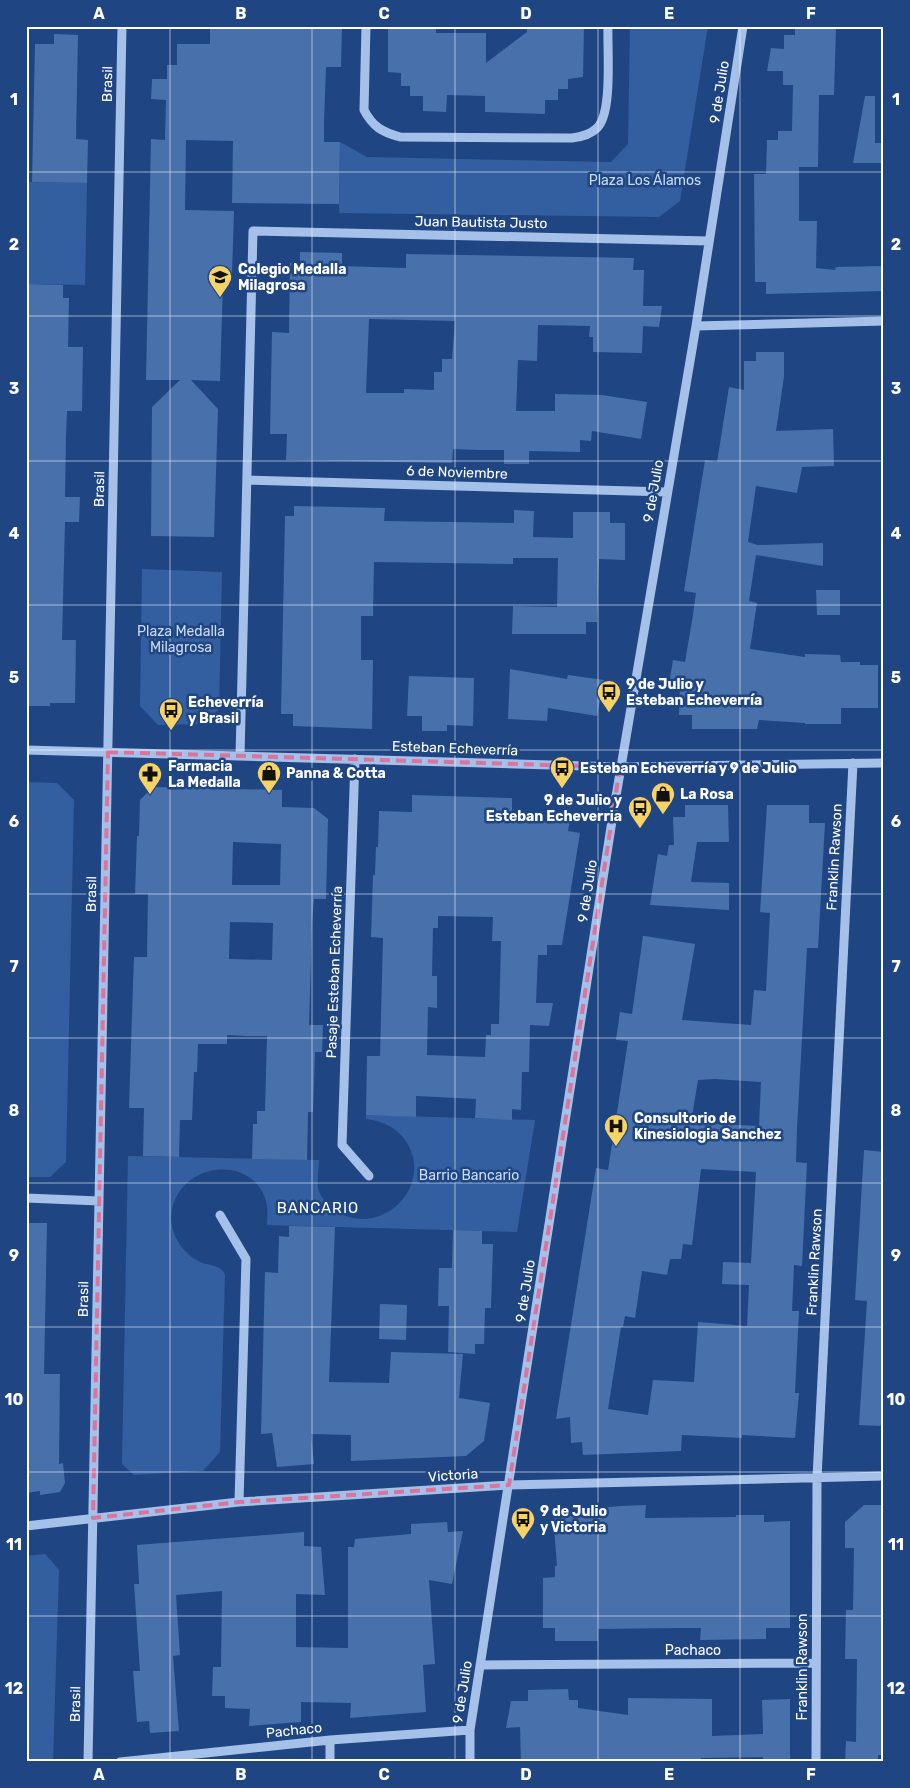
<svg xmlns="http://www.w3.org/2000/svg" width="910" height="1788" font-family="Rubik,sans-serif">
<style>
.green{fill:#335fa0}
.building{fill:#4870ab;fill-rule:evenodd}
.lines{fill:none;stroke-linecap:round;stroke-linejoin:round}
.minor{stroke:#a5c1e9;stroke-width:9}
.marked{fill:none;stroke:#da749d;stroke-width:4;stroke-dasharray:10 6;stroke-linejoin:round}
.grid{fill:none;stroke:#fff;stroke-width:1;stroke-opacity:0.55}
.labels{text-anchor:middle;stroke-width:5;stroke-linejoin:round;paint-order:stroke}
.street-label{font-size:14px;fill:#fff;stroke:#1f4682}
.park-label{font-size:14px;fill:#c9dcf7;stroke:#1f4682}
.poi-label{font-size:14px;font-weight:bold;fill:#fff;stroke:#1f4682;text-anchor:start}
.neighbourhood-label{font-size:15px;letter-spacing:1px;fill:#fff;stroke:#1f4682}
.neatline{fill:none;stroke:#fff;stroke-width:2}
.grid-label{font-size:16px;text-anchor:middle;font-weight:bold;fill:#fff}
</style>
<rect width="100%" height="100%" fill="#1f4682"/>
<path class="green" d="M630,26H708L680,201L659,217L339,213L340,142L367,157L611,162L628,144Z
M26,182L87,183L85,285L26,284Z
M142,569L222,572L219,709L205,724L158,725L140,706Z
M26,782L57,783L74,800L66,1162L50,1177H26Z
M366,1115L535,1120L517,1232L267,1225C267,1219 268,1212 267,1206C259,1158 192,1159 175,1200C164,1224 178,1251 200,1262C209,1266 221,1264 225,1275L220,1452L203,1471L134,1475L122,1464L128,1156L319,1160C319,1169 316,1182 319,1191C321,1198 328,1205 333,1209C376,1241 435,1190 407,1143C398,1128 383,1121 366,1119Z
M45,1554L59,1570L53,1762H26V1556Z"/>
<path class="building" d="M210,26H342L341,67H326L324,122V142H340L339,204L232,203L233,141L186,140L185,210L234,211L232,274L223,279L220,381L191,380L218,409L214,537L151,536L152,407L180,380H146L151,139L165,140L166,100L151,99L152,79H167V65H177V44H210Z
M388,26H436V33H486V63L527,32V26H584L583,77L568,79V89H558V100H545V114L485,112V96L447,95L446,112L423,111V96H410V86H401V73L388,72Z
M795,26L836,27L834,95H819L818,167H799V221H817L816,268L835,270L836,267L884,266V291L766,294V282H755L754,174H766L767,140H778V131H792L793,85H783V71H767L771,48L784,49V35H795Z
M54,34L78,35L76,139L88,140L87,183L32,182L35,44H54Z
M865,96H875V143H884V163H853Z
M300,252L342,253V266L406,268V254L634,258L633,270H644L643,306H662L659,327L643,326L642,353L593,352V337H589L590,326L538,325L537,361L518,360L516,411H555V394L602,395L647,402L641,439L592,431L591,441L580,440V452L529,451V464H504V450H478L453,449L452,463L286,460L287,434H270L272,332L289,333L290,263H300ZM369,319L455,321L452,359H442V372H434V390L404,389V393H366Z
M27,284L63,285V298H69L68,347H83L82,411H67L66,437L65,497H80L79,522H65L62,640H76L75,703H50V706H26Z
M756,352H784V377L776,431L833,429L834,466L802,467L797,493L756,486L748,542L758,545L823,543V566L756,555L749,601L757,603L750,649L805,657V654L840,655L841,662H860V665H878V708H841V724H805V723L759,720L757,729H692V715H679L680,686L669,684L673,660L685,662L692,621L696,593L684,591L705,460L717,462L729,387L744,390V361H756Z
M294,506L385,508L384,521L451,522L514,523V510L534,511L533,537L573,538V512H610V523H625V560L599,559L597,622H586V634H512L513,606L557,607L558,558H513V564L374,562L373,616H361V660H373L372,729L293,726V714H281L285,516H294Z
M816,590H840V615H817Z
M510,669L567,679L568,675L604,680L597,716L548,708L547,721L508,719Z
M409,676L474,678L473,726L447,725V731H422V716H407Z
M153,787L282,790V807L314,808L328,819L326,899H314L312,923L309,1025H323L322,1052H315L313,1112H308L307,1160L252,1159L253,1124H257V1111H265L267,1036H247L227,1035V1044H198L197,1072H194L192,1120H180L179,1157L143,1156L144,1108H129L132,1014L134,957H147L148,894H135L137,836H139L140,800ZM233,842L281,844L280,885H232ZM230,922L273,923L272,960L229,959Z
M412,795L512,798V815H545L570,820L568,831L580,833L562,945H547V955H538L536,1003H553L549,1026L530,1025L529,1072H522L521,1110L512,1109V1120L475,1118L476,1099L416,1096V1117L366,1115L367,1056H380L383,938L371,937L373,875H375L376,847H378L379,811L412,812ZM438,916L493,917L492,941H501L499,1024H491V1035H486L485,1057L427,1055L428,1007L437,1008V976H432L433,928H438Z
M685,805H728L729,842H697L691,882L729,883V910L650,905L658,854L667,856L669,845H674L673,817H685Z
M767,805H809V823H825L818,948H807L797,1129L796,1162L807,1163L802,1266L794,1265L792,1311H799L795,1393H799L795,1438L742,1435V1438L682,1435L681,1451L583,1455L582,1442L571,1443L570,1417L556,1419L596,1168L608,1170L624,1067L628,1041L616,1040L620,1012L632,1014L643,936H645L695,944L682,1020L751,1025L754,990L766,991L770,913L760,912ZM715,1079L761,1082L759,1126L691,1123L698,1080ZM701,1169L756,1172L751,1263L723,1262L722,1284L749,1285L747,1326L698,1322L694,1382L653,1380L648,1415L608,1409L621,1327H623L625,1316L635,1318L642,1271L667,1275L670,1259H681L683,1244L692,1245Z
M864,1150L884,1152V1426L859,1425L867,1301L855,1300Z
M26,1223H47L44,1374H60L59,1464L63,1463L65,1483L60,1492L40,1495V1491L26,1493Z
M289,1226L335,1227L329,1382L389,1383L391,1352L463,1354L459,1398L490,1403L484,1441L466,1456L351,1461V1435L311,1434L314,1464L277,1467L272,1433L261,1434L265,1272L278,1273L279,1236L289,1237Z
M453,1230L482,1231V1244H493L491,1308H485L484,1344H475V1354L448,1352L449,1306H438L439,1268H452Z
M380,1304L407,1305L406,1340L379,1339Z
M646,1505L645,1518L736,1517V1515H764V1522L790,1521V1628H766V1639L700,1640L701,1628H675L598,1629V1641H555V1628H543V1578L555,1577V1566H557L553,1513L620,1506Z
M864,1505H884V1755H878V1762H845L846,1741L856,1742L857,1659H845L846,1610H853L854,1548H845V1522Z
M447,1522L448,1532L463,1531L452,1584L429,1580L435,1664L423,1665L426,1712L350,1718L351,1703L301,1702V1722L249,1726L250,1709L225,1708V1696H212L213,1667H221L222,1591L176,1595L180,1655L173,1656L179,1731L150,1733L149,1721L137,1722L133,1671H140L134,1584H139L137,1545L304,1532V1546L321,1547L325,1595L296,1594V1647L348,1648V1547H354L355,1539L411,1534V1524Z
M568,1689L569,1700H578V1708L628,1715V1698L712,1699V1736L763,1734L762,1700L790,1699V1762H763V1757L701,1758V1762H521L520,1727L506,1728L511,1701H528V1690Z"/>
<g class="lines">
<path class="minor" d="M366,26L364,110C373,127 382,132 400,137L572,138C581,137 590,135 597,128C613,113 607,49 608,26
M696,326L884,321
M247,480L667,492
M26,750L620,767L884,763
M240,756L253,231L709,241
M355,759L342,1145L369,1176
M26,1198L99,1201
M220,1215L246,1259L239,1502
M26,1526L239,1502L509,1485L884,1476
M480,1665L816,1663
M88,1762L122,26
M120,1762L330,1740L470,1730
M330,1762V1740
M470,1762V1730L614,808L696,326L743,26
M816,1762L817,1478L853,763"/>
</g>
<path class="marked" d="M108,752L620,767L509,1485L239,1502L93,1518Z"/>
<path class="grid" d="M170,26V1762M312,26V1762M455,26V1762M598,26V1762M740,26V1762M26,172H884M26,316H884M26,461H884M26,605H884M26,750H884M26,894H884M26,1038H884M26,1183H884M26,1327H884M26,1472H884M26,1616H884"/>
<defs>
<g id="school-pin" transform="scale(1.25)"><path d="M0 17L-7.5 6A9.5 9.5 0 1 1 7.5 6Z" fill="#f7d365" stroke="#1f4682"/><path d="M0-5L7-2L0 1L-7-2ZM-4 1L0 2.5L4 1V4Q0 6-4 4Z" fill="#111"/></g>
<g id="bus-pin" transform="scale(1.25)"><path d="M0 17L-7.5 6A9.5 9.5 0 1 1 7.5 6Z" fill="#f7d365" stroke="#1f4682"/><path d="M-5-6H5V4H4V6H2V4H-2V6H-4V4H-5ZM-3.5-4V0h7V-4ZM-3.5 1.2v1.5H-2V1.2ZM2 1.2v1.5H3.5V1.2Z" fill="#111"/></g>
<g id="shop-pin" transform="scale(1.25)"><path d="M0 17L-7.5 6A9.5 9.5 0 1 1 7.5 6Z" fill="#f7d365" stroke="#1f4682"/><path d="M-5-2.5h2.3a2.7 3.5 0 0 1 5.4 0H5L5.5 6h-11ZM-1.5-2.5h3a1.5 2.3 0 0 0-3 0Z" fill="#111"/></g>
<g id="pharmacy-pin" transform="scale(1.25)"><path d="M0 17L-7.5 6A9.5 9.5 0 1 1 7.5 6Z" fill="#f7d365" stroke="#1f4682"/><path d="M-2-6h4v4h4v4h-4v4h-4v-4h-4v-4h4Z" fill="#111"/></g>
<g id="hospital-pin" transform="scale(1.25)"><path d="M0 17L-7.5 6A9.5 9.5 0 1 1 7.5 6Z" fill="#f7d365" stroke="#1f4682"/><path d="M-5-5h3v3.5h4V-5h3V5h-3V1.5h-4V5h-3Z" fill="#111"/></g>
</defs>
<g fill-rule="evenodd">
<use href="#school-pin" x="220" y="277"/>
<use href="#bus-pin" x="609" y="692"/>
<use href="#bus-pin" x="171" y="710"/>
<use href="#bus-pin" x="562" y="768"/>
<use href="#shop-pin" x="269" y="773"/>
<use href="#pharmacy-pin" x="150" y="774"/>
<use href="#shop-pin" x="663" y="794"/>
<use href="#bus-pin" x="640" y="808"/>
<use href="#hospital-pin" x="616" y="1126"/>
<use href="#bus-pin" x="523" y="1519"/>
</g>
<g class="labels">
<g class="street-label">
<text transform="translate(107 84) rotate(-89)" y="5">Brasil</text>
<text transform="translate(719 92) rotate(-81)" y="5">9 de Julio</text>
<text transform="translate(481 222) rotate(1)" y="5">Juan Bautista Justo</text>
<text transform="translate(457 472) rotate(2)" y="5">6 de Noviembre</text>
<text transform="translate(99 489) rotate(-89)" y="5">Brasil</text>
<text transform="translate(653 491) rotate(-80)" y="5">9 de Julio</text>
<text transform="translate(455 748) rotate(2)" y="5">Esteban Echeverría</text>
<text transform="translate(834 857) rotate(-87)" y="5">Franklin Rawson</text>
<text transform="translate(587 891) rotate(-81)" y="5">9 de Julio</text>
<text transform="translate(91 894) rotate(-89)" y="5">Brasil</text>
<text transform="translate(334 972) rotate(-88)" y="5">Pasaje Esteban Echeverría</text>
<text transform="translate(814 1262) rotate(-87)" y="5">Franklin Rawson</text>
<text transform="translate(525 1291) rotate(-81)" y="5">9 de Julio</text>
<text transform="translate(83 1299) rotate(-89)" y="5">Brasil</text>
<text transform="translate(453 1475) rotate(-4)" y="5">Victoria</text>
<text x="693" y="1655">Pachaco</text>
<text transform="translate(802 1667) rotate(-90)" y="5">Franklin Rawson</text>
<text transform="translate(462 1692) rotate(-81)" y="5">9 de Julio</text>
<text transform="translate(75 1704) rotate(-89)" y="5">Brasil</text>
<text transform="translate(294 1730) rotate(-6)" y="5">Pachaco</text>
</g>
<g class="park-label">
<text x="645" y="185">Plaza Los Álamos</text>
<text x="181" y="636">Plaza Medalla<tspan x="181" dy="16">Milagrosa</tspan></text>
<text x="469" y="1180">Barrio Bancario</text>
</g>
<g class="poi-label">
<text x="238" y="274">Colegio Medalla<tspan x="238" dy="16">Milagrosa</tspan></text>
<text x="626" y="689">9 de Julio y<tspan x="626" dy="16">Esteban Echeverría</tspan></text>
<text x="188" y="707">Echeverría<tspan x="188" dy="16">y Brasil</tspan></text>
<text x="168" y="771">Farmacia<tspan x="168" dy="16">La Medalla</tspan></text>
<text x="580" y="773">Esteban Echeverría y 9 de Julio</text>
<text x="286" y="778">Panna &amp; Cotta</text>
<text x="680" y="799">La Rosa</text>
<text x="622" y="805" text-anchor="end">9 de Julio y<tspan x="622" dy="16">Esteban Echeverria</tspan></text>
<text x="634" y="1123">Consultorio de<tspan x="634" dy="16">Kinesiologia Sanchez</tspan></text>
<text x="540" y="1516">9 de Julio<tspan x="540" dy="16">y Victoria</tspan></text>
</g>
<g class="neighbourhood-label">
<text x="318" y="1213">BANCARIO</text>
</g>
</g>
<rect width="910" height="1788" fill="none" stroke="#1f4682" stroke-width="55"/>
<rect x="28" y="28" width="854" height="1732" class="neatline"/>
<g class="grid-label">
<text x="99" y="19">A</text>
<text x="241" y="19">B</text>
<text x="384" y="19">C</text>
<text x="526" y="19">D</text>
<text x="669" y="19">E</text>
<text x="811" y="19">F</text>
<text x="14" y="105">1</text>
<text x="896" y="105">1</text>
<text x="14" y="250">2</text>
<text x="896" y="250">2</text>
<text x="14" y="394">3</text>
<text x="896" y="394">3</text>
<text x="14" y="539">4</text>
<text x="896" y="539">4</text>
<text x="14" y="683">5</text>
<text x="896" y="683">5</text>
<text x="14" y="827">6</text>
<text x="896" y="827">6</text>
<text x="14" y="972">7</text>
<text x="896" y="972">7</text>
<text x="14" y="1116">8</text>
<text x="896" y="1116">8</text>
<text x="14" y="1261">9</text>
<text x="896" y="1261">9</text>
<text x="14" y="1405">10</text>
<text x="896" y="1405">10</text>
<text x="14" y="1550">11</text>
<text x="896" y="1550">11</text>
<text x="14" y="1694">12</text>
<text x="896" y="1694">12</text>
<text x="99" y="1780">A</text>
<text x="241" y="1780">B</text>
<text x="384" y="1780">C</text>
<text x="526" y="1780">D</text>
<text x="669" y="1780">E</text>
<text x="811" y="1780">F</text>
</g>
</svg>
